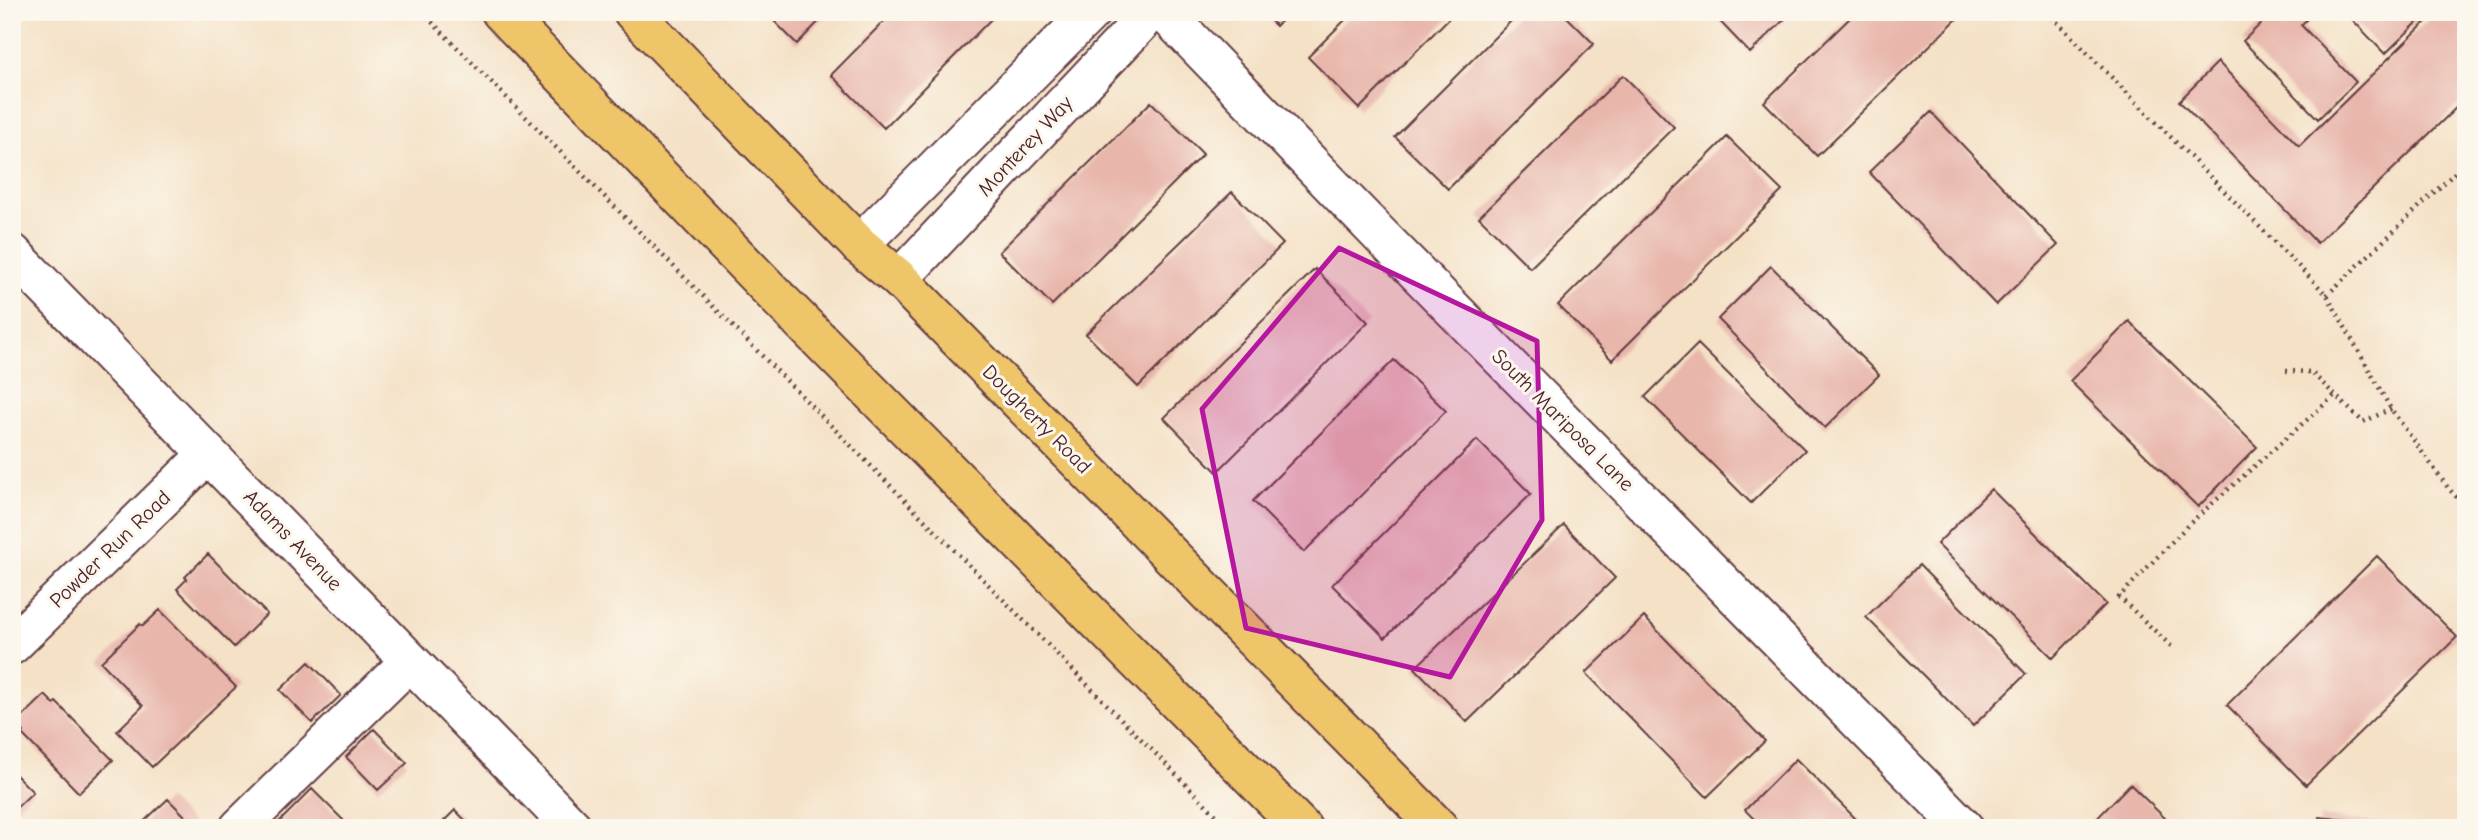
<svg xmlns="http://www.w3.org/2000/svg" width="2478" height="840" font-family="'Comic Neue',sans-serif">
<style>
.building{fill:#e8b6ab}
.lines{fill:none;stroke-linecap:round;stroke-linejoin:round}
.minor-casing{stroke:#643c42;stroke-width:42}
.major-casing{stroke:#643c42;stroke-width:42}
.path{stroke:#643c42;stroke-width:4.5;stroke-dasharray:2 5;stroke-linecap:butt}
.minor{stroke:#fff;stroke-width:38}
.major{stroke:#eec569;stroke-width:38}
.marked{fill:#b5179e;fill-opacity:0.2;stroke:#b5179e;stroke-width:5;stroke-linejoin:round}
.labels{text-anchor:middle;stroke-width:6;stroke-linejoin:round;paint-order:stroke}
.street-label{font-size:21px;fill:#4a1f2b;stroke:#fbf7ec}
</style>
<rect width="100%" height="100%" fill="#fbf7ec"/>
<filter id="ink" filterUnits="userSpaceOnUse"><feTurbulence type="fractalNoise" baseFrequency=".0143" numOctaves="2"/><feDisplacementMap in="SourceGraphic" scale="14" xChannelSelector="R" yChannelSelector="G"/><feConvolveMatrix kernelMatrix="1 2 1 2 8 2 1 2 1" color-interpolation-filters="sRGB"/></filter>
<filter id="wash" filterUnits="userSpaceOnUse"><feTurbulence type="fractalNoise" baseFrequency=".00686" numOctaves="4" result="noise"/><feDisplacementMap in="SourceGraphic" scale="28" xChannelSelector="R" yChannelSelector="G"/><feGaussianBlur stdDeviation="1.57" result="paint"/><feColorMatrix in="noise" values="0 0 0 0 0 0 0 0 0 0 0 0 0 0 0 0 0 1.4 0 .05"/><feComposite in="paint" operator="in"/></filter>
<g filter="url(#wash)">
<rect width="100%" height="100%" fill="#f4e1c6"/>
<g id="blocks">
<path class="building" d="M765,12H828L797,44Z
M893,12H998L884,128L831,75Z
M1262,12H1290L1276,26Z
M1353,12H1455L1359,109L1308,57Z
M1520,12H1562L1594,44L1448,189L1395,137Z
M1711,12H1792L1750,53Z
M1856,12H1964L1817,156L1764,102Z
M2273,12H2314L2301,25L2356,82L2318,119L2243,41Z
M2345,12H2415L2421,19L2385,54Z
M2436,12H2466V98L2317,243L2179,101L2218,62L2299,146Z
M1623,75L1674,127L1530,268L1479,217Z
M1151,102L1203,154L1052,305L999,252Z
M1931,112L2058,245L1996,305L1869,172Z
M1727,137L1782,191L1612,360L1558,305Z
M1232,192L1283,244L1138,387L1086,334Z
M1771,266L1879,375L1825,428L1718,319Z
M1315,269L1368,322L1217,472L1164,418Z
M2129,321L2257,447L2198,507L2070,381Z
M1698,344L1805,450L1751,503L1645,397Z
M1394,360L1446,411L1304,552L1253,501Z
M1477,440L1531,494L1385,638L1332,585Z
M1991,489L2106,604L2053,658L1937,544Z
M1564,525L1615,578L1467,722L1415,668Z
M208,554L267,614L234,647L177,589L187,579L185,577Z
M2377,556L2457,637L2306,785L2227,705Z
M1919,565L2026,674L1973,726L1866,617Z
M160,610L236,687L152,767L117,731L143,706L101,662L140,624L143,626Z
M1644,617L1765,741L1707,797L1586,673Z
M309,662L341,695L312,723L280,690Z
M45,695L54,704L56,702L113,760L79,793L22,734L24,732L16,723Z
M374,729L407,763L378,790L346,757Z
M1796,759L1865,828H1763L1745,810Z
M12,771L33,792L12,812Z
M2130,784L2175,828H2088Z
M312,789L345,822L339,828H273Z
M168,799L197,828L139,826Z
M455,810L473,828H437Z
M2319,817L2407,826V828H2318Z"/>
</g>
</g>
<g filter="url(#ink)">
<use href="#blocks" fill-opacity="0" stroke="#643c42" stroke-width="2"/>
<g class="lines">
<g class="minor-casing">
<path id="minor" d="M1164,12L1378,233L1964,828
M859,245L1091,12
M12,253L573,828
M899,279L1151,12
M12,645L208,454
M239,828L410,661"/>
</g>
<g class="major-casing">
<path id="major" d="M501,12L772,292L1302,828
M633,12L859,245L899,279L1439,828"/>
</g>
<path class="path" d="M422,12L1229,828
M2047,12L2327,295L2391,409L2449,489L2466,507
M2327,295L2466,162
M2286,371L2311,372L2363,422L2391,409
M2171,646L2119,597L2188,525L2335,395"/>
<use href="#minor" class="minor"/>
<use href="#major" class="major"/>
</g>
</g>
<path class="marked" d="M1339,248L1537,341L1542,520L1450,677L1246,628L1202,409Z"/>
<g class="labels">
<g class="street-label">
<text transform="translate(1025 146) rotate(-47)" y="7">Monterey Way</text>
<text transform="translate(1037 419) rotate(45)" y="7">Dougherty Road</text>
<text transform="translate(1563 420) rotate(45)" y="7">South Mariposa Lane</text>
<text transform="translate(293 540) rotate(46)" y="7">Adams Avenue</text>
<text transform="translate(110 549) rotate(-44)" y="7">Powder Run Road</text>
</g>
</g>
<rect width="2478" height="840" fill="none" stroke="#fbf7ec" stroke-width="42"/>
</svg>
